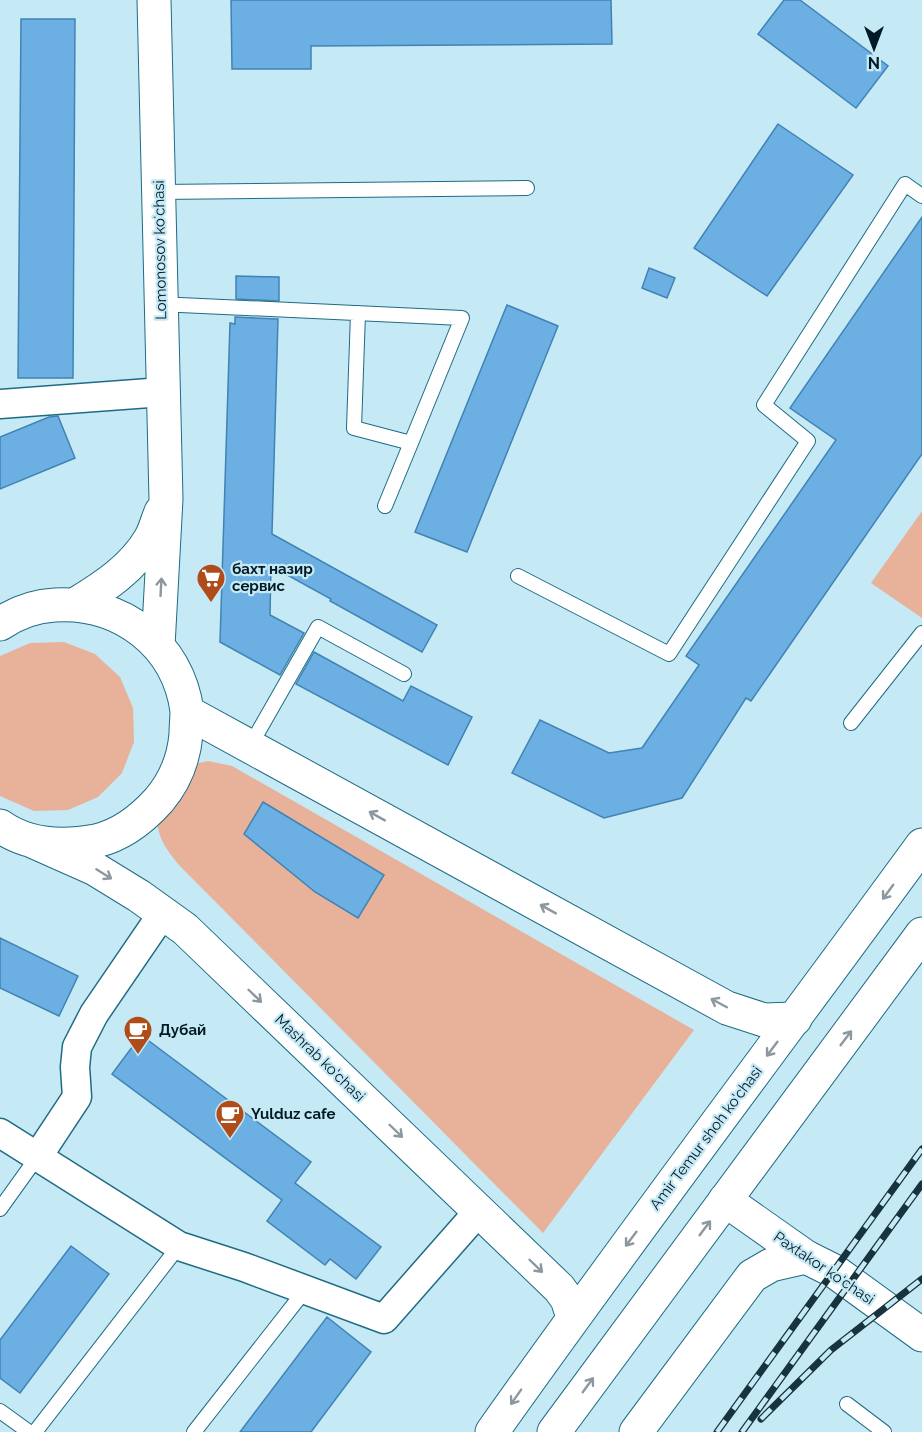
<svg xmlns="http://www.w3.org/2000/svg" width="922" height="1432" font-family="Raleway,sans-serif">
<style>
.green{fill:#e8b19a}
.building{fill:#6cafe3;stroke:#4083b4;stroke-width:1.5}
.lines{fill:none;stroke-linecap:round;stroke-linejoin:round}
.lane-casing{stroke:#1e6c84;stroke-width:16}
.street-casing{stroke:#1e6c84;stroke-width:31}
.secondary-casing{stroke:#1e6c84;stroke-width:35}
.primary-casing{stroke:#1e6c84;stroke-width:35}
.lane{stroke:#fff;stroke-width:14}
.street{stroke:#fff;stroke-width:28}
.secondary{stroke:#fff;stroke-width:33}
.primary{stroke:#fff;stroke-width:33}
.rail-casing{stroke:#17333d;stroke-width:7}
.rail{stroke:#c6e9f6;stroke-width:4.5;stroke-dasharray:14;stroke-linecap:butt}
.oneway{stroke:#8c989d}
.labels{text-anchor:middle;stroke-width:4.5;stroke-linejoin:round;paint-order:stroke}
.street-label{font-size:15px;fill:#001b25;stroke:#c6e9f6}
.poi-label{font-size:15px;font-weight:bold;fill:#001b25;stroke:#c6e9f6;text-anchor:start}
</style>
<rect width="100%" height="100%" fill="#c6e9f6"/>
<path class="green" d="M922,511V618L871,583Z
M64,642L95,654L120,677L133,708L134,742L122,773L98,797L68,810L34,811L0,796V656L30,643Z
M208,761L232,766L694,1030L543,1233L179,865C163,845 158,838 156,812L190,765Z"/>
<path class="building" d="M231,0H611L612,44L311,46V69H232Z
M784,0H800L888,66L856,108L758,34Z
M21,19H75L73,378H18Z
M778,124L853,175L767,296L694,248Z
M922,217V454L751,701L746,698L682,798L604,818L512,773L540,720L609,753L642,748L699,665L686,656L836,440L790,408Z
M649,268L675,278L667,298L642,288Z
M236,276L279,277V301L236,299Z
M507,305L558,326L467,552L415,532Z
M235,317L278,319L272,534L437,625L422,652L330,601L331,599L271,566L270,615L304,633L280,675L220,642L230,323L235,324Z
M58,416L75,458L0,489V437L49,417Z
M314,652L403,701L411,686L472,717L448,765L296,684Z
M263,802L384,875L358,918L315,892L244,834Z
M0,938L78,976L59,1016L0,988Z
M141,1035L311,1162L295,1183L381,1247L356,1279L330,1259L325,1265L267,1221L282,1200L112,1074Z
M71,1246L109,1274L20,1393L0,1378V1340Z
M327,1317L371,1352L311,1432H240Z"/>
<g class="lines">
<g class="lane-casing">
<path id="lane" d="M159,192L527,188
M161,304C261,309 361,313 462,318L411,443L354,428L358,313
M385,506L411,443
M518,576L669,654L808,441L764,405L905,184L922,196
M851,723L922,633
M250,746L318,627L404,674
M0,1209L38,1156
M847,1404L884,1432
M0,1411L29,1432
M35,1432L179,1246
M194,1432L306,1289"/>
</g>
<g class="street-casing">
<path id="street" d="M0,404L163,392
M0,1133L179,1246L244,1267L384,1319L479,1211
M38,1156L77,1097L75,1067L77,1047L94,1014L163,913"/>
</g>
<g class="secondary-casing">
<path id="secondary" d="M154,0L166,499L158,646
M76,604C104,587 133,568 150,539C155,531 157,521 161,512
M0,624C16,613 36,606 55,605C121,601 178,644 187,711C187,718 186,726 186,734C184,758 175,781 159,800C142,819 122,835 96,841C64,847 28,846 0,826
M187,712L727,1008L764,1020L795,1019
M32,841L95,869L139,896L185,929L559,1288L567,1299L573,1317
M725,1200L806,1257L834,1271L922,1335"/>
</g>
<g class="primary-casing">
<path id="primary" d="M492,1432C632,1234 779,1041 922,845
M554,1432L922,934
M636,1432L752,1276L771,1265L806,1257"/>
</g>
<use href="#lane" class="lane"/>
<use href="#street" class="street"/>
<use href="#secondary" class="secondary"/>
<use href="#primary" class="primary"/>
<g class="rail-casing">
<path id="rail" d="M761,1419L831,1350L922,1279
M717,1432L922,1149
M742,1432L922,1184"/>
</g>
<use href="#rail" class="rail"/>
</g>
<defs><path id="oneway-shaft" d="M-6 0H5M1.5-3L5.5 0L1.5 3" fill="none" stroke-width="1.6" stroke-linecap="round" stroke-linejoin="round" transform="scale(1.5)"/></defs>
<g class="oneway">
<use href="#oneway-shaft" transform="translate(161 587) rotate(-87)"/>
<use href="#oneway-shaft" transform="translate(377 816) rotate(-151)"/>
<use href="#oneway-shaft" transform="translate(104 874) rotate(32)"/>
<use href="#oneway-shaft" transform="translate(888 892) rotate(126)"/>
<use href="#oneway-shaft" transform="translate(548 909) rotate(-151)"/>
<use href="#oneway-shaft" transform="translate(255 996) rotate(44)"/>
<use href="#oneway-shaft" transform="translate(719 1003) rotate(-152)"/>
<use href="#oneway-shaft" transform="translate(846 1038) rotate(-53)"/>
<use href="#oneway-shaft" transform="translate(772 1049) rotate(127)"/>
<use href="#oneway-shaft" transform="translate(396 1131) rotate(44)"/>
<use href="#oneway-shaft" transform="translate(705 1228) rotate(-53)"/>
<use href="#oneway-shaft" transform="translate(631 1239) rotate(127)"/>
<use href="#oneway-shaft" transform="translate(536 1266) rotate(44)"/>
<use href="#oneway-shaft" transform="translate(588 1385) rotate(-54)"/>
<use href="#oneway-shaft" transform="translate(516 1397) rotate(125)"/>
</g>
<defs>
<g id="supermarket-pin" transform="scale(1.5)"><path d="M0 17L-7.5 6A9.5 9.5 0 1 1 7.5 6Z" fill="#b04c1a" stroke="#c6e9f6"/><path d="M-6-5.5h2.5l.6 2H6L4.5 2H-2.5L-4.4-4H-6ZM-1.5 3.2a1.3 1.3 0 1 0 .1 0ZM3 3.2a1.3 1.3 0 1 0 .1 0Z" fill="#fff"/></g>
<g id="cafe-pin" transform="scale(1.5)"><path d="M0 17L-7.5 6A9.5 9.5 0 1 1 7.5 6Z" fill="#b04c1a" stroke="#c6e9f6"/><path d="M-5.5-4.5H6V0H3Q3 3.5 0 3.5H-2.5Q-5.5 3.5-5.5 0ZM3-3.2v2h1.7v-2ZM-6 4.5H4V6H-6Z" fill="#fff"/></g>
</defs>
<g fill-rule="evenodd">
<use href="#supermarket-pin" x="211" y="578"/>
<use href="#cafe-pin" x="138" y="1030"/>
<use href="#cafe-pin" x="230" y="1114"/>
</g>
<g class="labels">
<g class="street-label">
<text transform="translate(160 250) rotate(-91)" y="5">Lomonosov koʻchasi</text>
<text transform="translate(320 1058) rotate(44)" y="5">Mashrab ko'chasi</text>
<text transform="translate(706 1138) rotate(-53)" y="5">Amir Temur shoh ko'chasi</text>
<text transform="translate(824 1268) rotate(34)" y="5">Paxtakor ko'chasi</text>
</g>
<g class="poi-label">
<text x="232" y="574">бахт назир<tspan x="232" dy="17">сервис</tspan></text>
<text x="159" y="1035">Дубай</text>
<text x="251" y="1119">Yulduz cafe</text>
</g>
</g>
<g transform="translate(874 48) rotate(180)" stroke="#c6e9f6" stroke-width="4.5" paint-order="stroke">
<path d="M0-4.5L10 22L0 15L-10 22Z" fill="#001b25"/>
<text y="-9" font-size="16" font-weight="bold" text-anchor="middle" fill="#001b25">N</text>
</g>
</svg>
